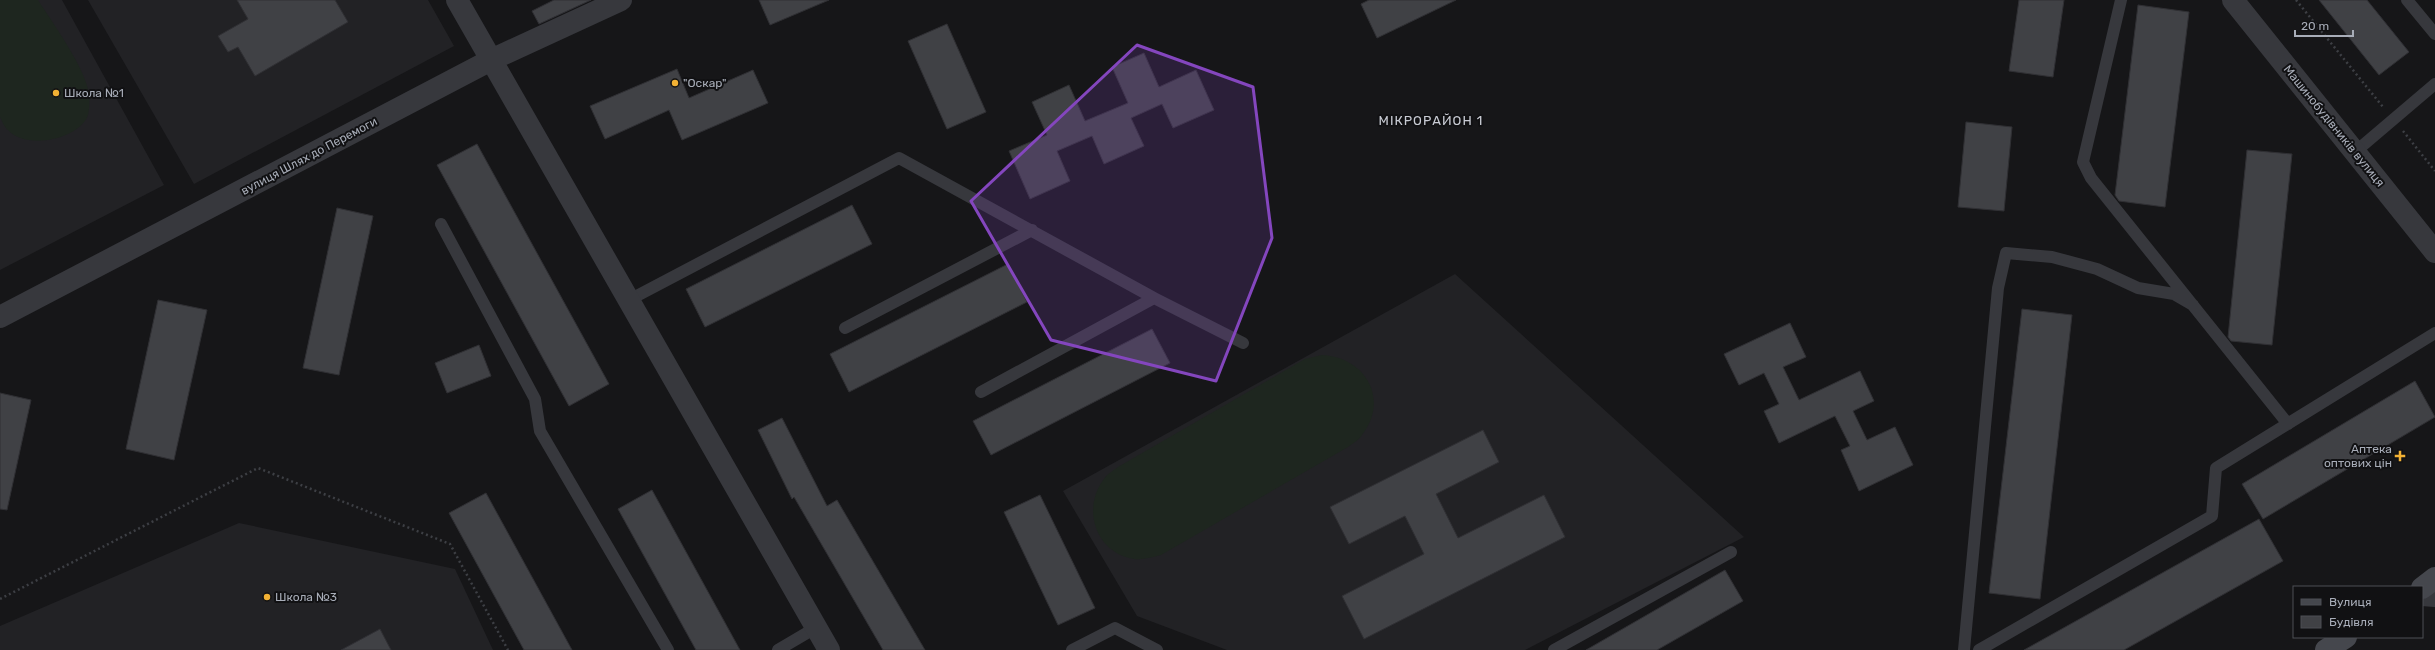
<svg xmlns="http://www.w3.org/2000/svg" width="2435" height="650" font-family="Rubik,sans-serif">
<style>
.built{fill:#222225}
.pitch{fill:#1e261f}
.building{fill:#404145;stroke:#303034}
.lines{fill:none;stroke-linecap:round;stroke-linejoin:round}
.path{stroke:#3d3f44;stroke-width:2.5;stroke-dasharray:2 3;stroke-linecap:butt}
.lane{stroke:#37383d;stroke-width:12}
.street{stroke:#37383d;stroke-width:22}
.secondary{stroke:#45474d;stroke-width:22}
.marked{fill:#8446be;fill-opacity:0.2;stroke:#8446be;stroke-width:3;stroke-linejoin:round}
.poi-dot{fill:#f2b134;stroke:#111113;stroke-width:1.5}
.labels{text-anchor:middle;stroke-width:4;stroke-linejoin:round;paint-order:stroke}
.poi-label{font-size:12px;fill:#a8adb8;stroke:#111113;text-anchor:start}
.street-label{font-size:12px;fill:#a8adb8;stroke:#111113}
.neighbourhood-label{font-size:13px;letter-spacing:1px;fill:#c9ccd4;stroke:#111113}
</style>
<rect width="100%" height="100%" fill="#161618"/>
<path class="built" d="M0,0H62L164,185L0,270Z
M88,0H428L454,46L194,184Z
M1455,274L1744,537L1525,650H1227L1137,616L1063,491Z
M239,523L455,569L493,650H0V626Z"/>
<path class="pitch" d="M0,0H38C52,22 89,73 89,97C90,102 89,110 88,115C79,140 25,150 8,130C4,127 2,121 0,117Z
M1322,355C1365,357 1390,399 1362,435C1359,440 1353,443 1348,447L1161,555C1152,557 1144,560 1134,559C1096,553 1081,509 1104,479C1107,474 1113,471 1118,467L1305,359Z"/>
<path class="building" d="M237,0H335L348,22L255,76L238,47L228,52L218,36L248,19Z
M554,0H591L539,24L532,11Z
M759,0H829L770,25Z
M1369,0H1456L1377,38L1361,4Z
M2019,0H2064L2053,77L2009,71Z
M2319,0H2367L2409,52L2379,75Z
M2138,5L2189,12L2165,207L2119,201L2115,195Z
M947,24L986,112L947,129L908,41Z
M1144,53L1159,87L1196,70L1214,110L1173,128L1162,104L1131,118L1144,146L1104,164L1092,136L1057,151L1070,181L1030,199L1009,151L1047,135L1032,102L1069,85L1085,121L1128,103L1112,67Z
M677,69L689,98L753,70L768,103L682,140L669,110L605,139L590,106Z
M1966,122L2012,127L2004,211L1958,207Z
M477,144L609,384L569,406L437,165Z
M2247,150L2292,154L2272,345L2231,341L2228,337Z
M852,205L872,244L705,327L686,289Z
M337,208L373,216L339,375L303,368Z
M1008,264L1027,302L849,392L830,354Z
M158,300L207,310L174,460L126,449Z
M2022,309L2072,315L2040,599L1989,593Z
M1790,323L1806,357L1783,367L1799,400L1860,371L1874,401L1853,411L1867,440L1895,427L1913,465L1859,491L1841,450L1850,446L1835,416L1779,443L1764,411L1779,404L1764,373L1739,385L1724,354Z
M1152,329L1170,363L991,455L973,421Z
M479,345L491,376L447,393L435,363Z
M2415,381L2435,417L2263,519L2242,484Z
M0,393L31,400L7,510L0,509Z
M782,418L827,506L837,500L925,650H883L794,497L792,499L758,430Z
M1483,430L1499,462L1436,494L1458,538L1544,495L1565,537L1364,639L1342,596L1424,554L1405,516L1349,544L1330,507Z
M652,490L740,650H696L618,509Z
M486,493L572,650H524L449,513Z
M1040,495L1095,608L1058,625L1004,512Z
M2259,519L2283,561L2124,650H2024Z
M1725,570L1743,601L1657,650H1586Z
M380,629L391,650H341Z"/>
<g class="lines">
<path class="path" d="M2296,0L2383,107
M2403,131L2435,171
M0,599L258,468L450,544L508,650"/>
<path class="lane" d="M2121,0L2083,162L2091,178L2288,424
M2407,0L2435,34
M2355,152L2435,84
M441,224L535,399L540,431L668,650
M629,300L899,158L1154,298L1243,343
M845,328L1032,230
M981,392L1154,298
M778,650L817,627
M1072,650L1115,628L1157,650
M1554,650L1731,552
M1964,650L1998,288L2006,253L2052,257L2097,269L2138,288L2174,294L2193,305
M1979,650L2212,516L2216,468L2435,333"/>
<path class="street" d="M457,0L829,650
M2233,0L2435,252
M0,317L491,60L621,0
M2422,595L2435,596"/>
<path class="secondary" d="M2422,588L2435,578
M2326,650L2346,637"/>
</g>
<path class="marked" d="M1137,45L1253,87L1272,238L1216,381L1051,340L971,201Z"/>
<g class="poi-dot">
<circle cx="675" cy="83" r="4"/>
<circle cx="56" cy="93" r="4"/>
<path d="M2398 450h4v4h4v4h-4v4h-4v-4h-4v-4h4z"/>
<circle cx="267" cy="597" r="4"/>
</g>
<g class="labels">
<g class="poi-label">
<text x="683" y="87">"Оскар"</text>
<text x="64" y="97">Школа №1</text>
<text x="2392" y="453" text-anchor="end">Аптека<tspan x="2392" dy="14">оптових цін</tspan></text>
<text x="275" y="601">Школа №3</text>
</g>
<g class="street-label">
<text transform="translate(2334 126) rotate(51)" y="4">Машинобудівників вулиця</text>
<text transform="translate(309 156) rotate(-28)" y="4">вулиця Шлях до Перемоги</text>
</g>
<g class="neighbourhood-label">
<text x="1431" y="125">МІКРОРАЙОН 1</text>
</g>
</g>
<rect x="2293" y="586" width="130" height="52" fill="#111113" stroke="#4d4f55"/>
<rect x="2301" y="599" width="20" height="6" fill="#45474d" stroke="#4d4f55"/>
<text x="2329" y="606" font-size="12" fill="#a8adb8">Вулиця</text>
<rect x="2301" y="616" width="20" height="12" fill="#404145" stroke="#4d4f55"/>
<text x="2329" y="626" font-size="12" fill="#a8adb8">Будівля</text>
<path d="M2295 30v6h58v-6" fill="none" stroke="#a8adb8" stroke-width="2"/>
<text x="2301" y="30" font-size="12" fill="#a8adb8" stroke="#111113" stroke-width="3" paint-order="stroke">20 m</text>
</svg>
